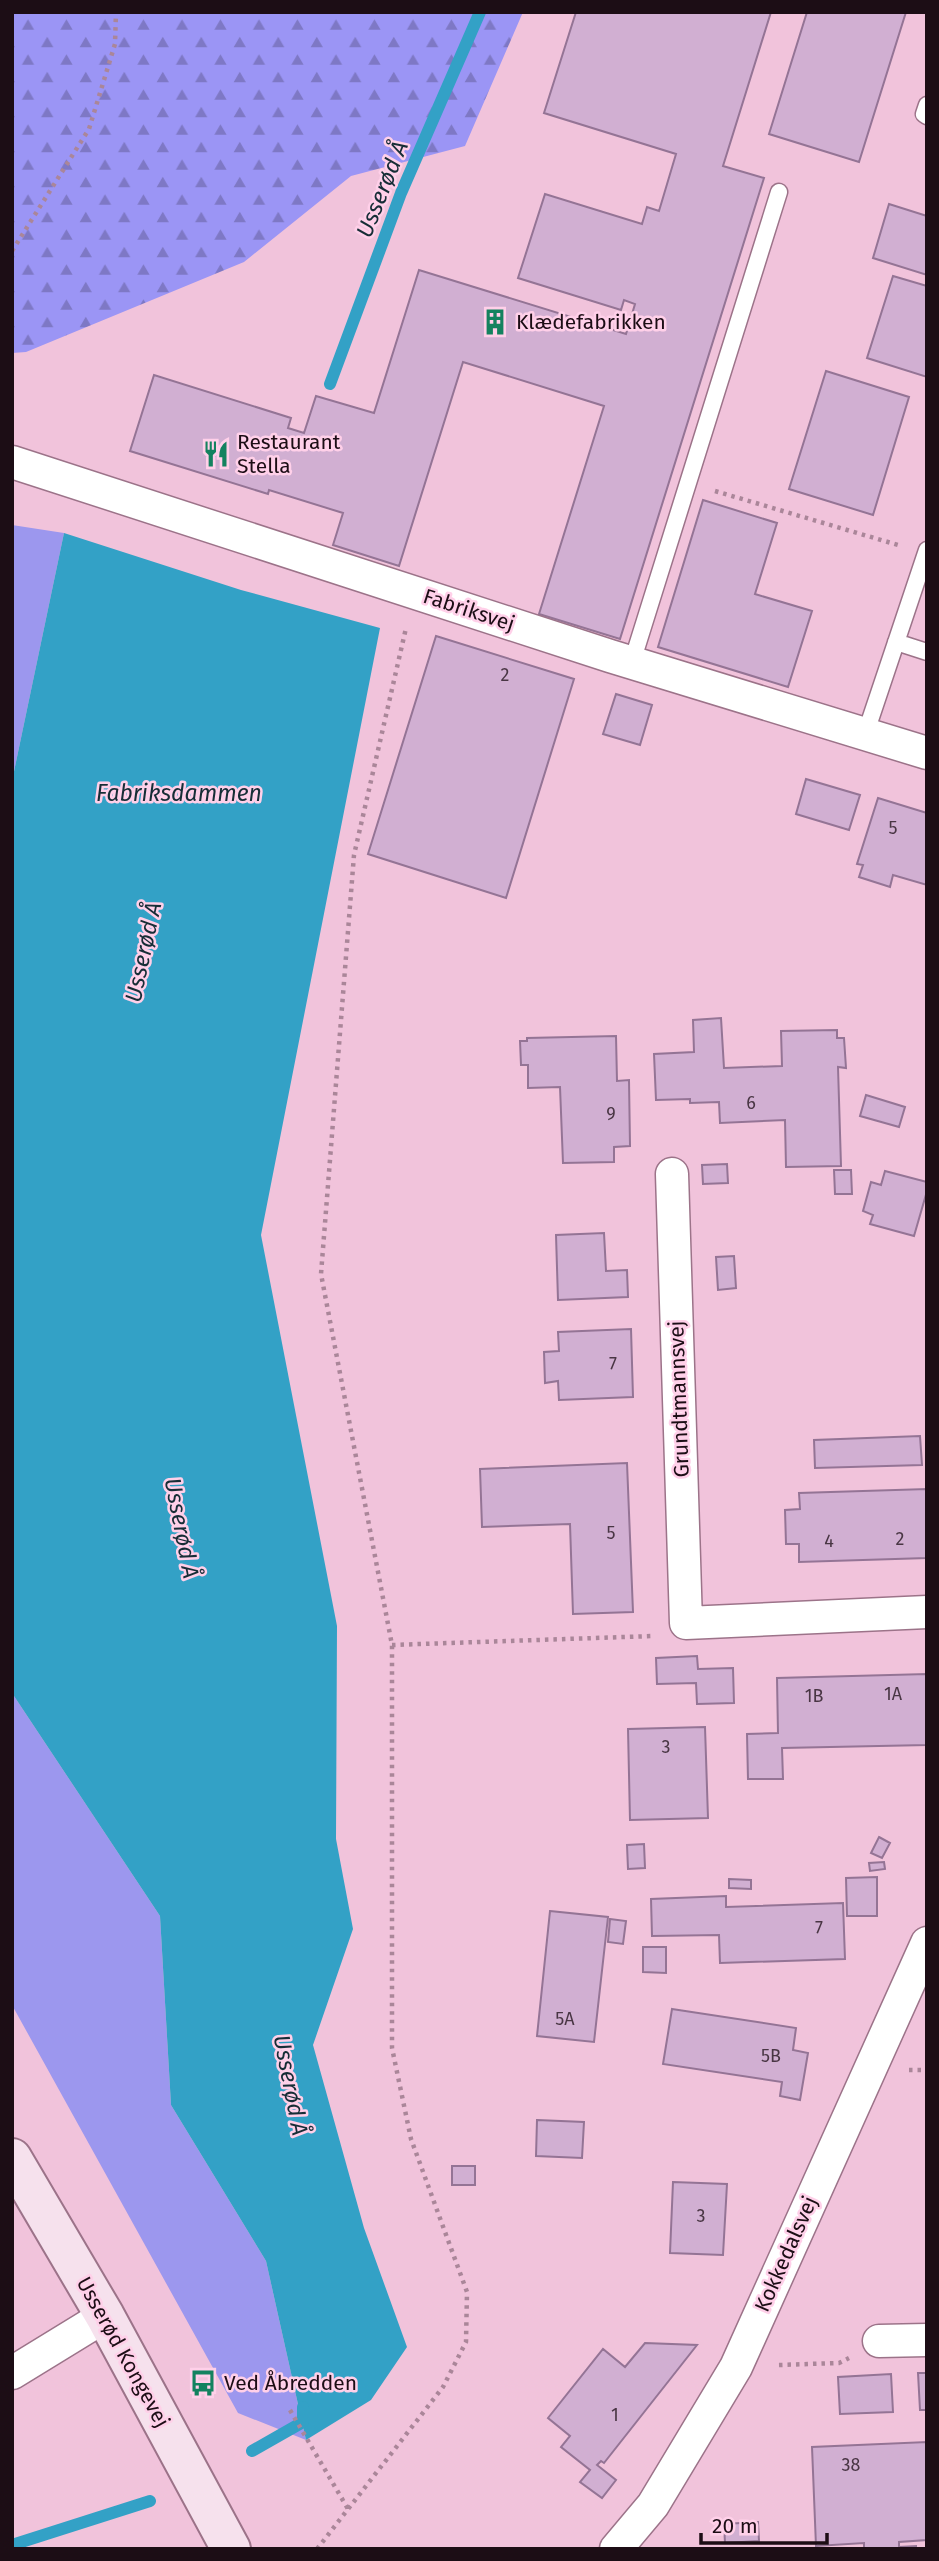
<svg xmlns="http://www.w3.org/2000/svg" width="939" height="2561" font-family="'Fira Sans',sans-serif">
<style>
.forest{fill:url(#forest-firs)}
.park{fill:#9c97ee}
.water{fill:#33a1c6}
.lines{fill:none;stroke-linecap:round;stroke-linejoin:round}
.stream{stroke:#33a1c6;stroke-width:12}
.building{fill:#d1afd2;stroke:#947495;stroke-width:2}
.service-casing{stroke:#9c7389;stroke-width:19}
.minor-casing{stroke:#9c7389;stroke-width:35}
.secondary-casing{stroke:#9c7389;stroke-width:42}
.path{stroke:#aa8699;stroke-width:4.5;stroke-dasharray:3.5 5;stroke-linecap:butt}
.service{stroke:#fff;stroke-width:16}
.minor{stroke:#fff;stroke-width:32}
.secondary{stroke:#f6e1ed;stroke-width:38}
.labels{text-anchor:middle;stroke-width:5;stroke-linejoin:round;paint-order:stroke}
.number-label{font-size:18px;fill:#493644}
.poi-label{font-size:21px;fill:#1c0d15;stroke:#ffd0e9;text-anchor:start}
.street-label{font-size:21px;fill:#1c0d15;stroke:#ffd0e9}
.water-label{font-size:23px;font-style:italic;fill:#162d36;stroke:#ffd0e9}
</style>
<defs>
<pattern id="forest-firs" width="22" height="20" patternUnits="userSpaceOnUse" patternTransform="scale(1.75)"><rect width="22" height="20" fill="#9b95f5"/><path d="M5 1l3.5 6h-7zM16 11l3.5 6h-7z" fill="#7e78c5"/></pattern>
</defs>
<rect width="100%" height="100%" fill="#f1c3db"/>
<path class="forest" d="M12,12H523L465,146L351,176L244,262L26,352L12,353Z"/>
<path class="park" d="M12,525L64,533L12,781Z
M12,1693L160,1916L171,2105L266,2261L306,2440L238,2413L12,2005Z"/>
<path class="water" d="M64,533L241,590L380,628L261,1235L337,1626L336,1839L353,1929L313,2045L364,2228L407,2347L371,2400L306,2440L266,2261L171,2105L160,1916L12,1693V781Z"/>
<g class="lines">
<path class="stream" d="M330,384L401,193L480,12
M252,2451L303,2422V2407
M12,2545L150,2501"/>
</g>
<path class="building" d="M576,12H771L723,166L764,178L620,639L539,614L604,406L463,362L399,566L333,545L343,513L269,490L268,494L130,451L154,375L291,418L288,428L304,433L316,396L374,413L419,270L626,334L635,304L624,300L621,310L518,278L545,194L642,224L647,207L659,211L676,154L544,113Z
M807,12H906L859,162L769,134Z
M889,204L927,216V275L873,258Z
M893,276L927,286V377L867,358Z
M826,371L909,397L873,515L789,489Z
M703,500L777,523L755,594L812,611L788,687L658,647Z
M436,636L574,679L506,898L368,854Z
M616,694L652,705L640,745L603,734Z
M806,779L860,795L849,830L796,814Z
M878,798L927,813V885L893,875L890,887L859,877L863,865L857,864Z
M721,1018L724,1068L782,1066L781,1031L837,1030V1038H844L846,1068L838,1067L841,1166L786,1167L785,1120L720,1123L719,1102L690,1103V1099L656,1100L654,1054L694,1052L693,1020Z
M616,1036L617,1081L629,1080L630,1146L614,1147V1162L563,1163L560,1087L528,1088V1065H521L520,1041H527V1038Z
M866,1095L905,1107L899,1127L860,1116Z
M727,1164L728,1183L703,1184L702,1165Z
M834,1170H851L852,1194H835Z
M885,1171L927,1182V1191L914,1236L870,1224L873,1215L863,1211L871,1182L881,1185Z
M604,1233L606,1271L627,1270L628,1297L558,1300L556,1235Z
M734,1256L736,1288L718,1290L716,1257Z
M631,1329L633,1397L559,1400L558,1381L545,1383L544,1352L559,1351L558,1332Z
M920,1436L922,1465L815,1468L814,1440Z
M627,1463L633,1612L573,1614L570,1524L482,1527L480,1469Z
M927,1489V1558L799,1562V1544H786L785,1510L800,1509L799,1493Z
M697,1656L698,1669L733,1668L734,1703L697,1704L696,1683L657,1684L656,1658Z
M927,1674V1745L782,1748L783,1779H748L747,1734L778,1733L777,1678Z
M705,1727L708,1818L630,1820L628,1729Z
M879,1837L890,1843L882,1858L871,1853Z
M644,1844L645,1868L628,1869L627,1845Z
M884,1862L885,1869L870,1871L869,1863Z
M877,1877V1916H847L846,1878Z
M729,1879L751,1880V1889L729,1888Z
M726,1896V1907L843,1903L845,1959L720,1963L719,1935L652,1936L651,1899Z
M550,1911L608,1917L594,2042L537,2036Z
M610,1919L626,1921L623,1944L608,1942Z
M643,1947H666V1973L643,1972Z
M672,2009L796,2028L793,2050L808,2053L800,2100L780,2096L782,2082L663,2064Z
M537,2120L584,2122L582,2158L536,2156Z
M452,2166H475V2185H452Z
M673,2182L727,2184L723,2255L670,2253Z
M645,2343L697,2345L604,2463L601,2461L597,2465L616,2480L602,2498L580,2482L590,2470L561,2447L570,2436L548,2418L603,2349L625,2367Z
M918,2373H927V2410H920Z
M891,2374L893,2412L840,2414L838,2377Z
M927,2442V2540L899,2542V2547L916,2546V2549H864V2543L816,2546L812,2447Z
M758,2522L759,2541L725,2543L724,2524Z"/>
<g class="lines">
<g class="service-casing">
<path id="service" d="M927,105L924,114L927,116
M896,642L927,652
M632,662L779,192
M865,735L927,550"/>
</g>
<g class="minor-casing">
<path id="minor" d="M12,462L610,656L927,753
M672,1174L686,1623L927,1612
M879,2341L927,2340
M12,2373L105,2316
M616,2549L653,2505L736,2367L927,1943"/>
</g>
<g class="secondary-casing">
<path id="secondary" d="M12,2158L105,2316L231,2549"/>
</g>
<path class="path" d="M12,251L89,129L115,44L116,12
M715,491L898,545
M392,1645L653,1636
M909,2070H927
M779,2365L839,2363L849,2358
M290,2410L348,2509
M317,2549L443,2387L466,2342L467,2292L411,2139L392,2048V1645L321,1274L354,855L406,628"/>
<use href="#service" class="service"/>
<use href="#minor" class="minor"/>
<use href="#secondary" class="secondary"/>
</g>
<defs>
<g id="building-bare" transform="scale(2.1)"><path d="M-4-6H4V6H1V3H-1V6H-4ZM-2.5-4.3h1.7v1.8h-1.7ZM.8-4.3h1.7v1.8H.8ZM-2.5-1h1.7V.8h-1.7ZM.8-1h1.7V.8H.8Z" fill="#14825f" stroke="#ffd0e9" stroke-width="2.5" paint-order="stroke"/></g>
<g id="restaurant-bare" transform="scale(2.1)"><path d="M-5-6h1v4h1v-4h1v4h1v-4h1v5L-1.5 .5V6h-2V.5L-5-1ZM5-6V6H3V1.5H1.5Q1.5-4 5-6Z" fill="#14825f" stroke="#ffd0e9" stroke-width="2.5" paint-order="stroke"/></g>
<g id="bus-bare" transform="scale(2.1)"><path d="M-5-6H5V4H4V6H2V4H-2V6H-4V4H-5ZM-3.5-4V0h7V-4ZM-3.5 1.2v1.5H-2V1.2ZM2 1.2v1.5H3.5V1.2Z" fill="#14825f" stroke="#ffd0e9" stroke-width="2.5" paint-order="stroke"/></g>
</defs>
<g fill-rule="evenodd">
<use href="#building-bare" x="495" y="322"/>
<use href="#restaurant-bare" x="216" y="454"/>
<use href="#bus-bare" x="203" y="2383"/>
</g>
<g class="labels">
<g class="number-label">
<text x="505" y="681">2</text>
<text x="893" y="834">5</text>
<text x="751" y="1109">6</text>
<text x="611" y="1120">9</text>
<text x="613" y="1370">7</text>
<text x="611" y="1539">5</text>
<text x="900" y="1545">2</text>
<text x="829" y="1547">4</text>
<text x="893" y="1700">1A</text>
<text x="814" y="1702">1B</text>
<text x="666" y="1753">3</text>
<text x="819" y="1934">7</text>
<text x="565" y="2025">5A</text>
<text x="771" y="2062">5B</text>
<text x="701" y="2222">3</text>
<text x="615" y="2421">1</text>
<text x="851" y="2471">38</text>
</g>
<g class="poi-label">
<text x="516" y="329">Klædefabrikken</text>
<text x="237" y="449">Restaurant<tspan x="237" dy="24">Stella</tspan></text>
<text x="224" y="2390">Ved Åbredden</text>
</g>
<g class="street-label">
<text transform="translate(469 610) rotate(18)" y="7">Fabriksvej</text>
<text transform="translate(679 1399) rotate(-92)" y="7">Grundtmannsvej</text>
<text transform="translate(786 2254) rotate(-66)" y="7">Kokkedalsvej</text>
<text transform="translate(123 2352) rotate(61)" y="7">Usserød Kongevej</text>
</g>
<g class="water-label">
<text transform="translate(382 189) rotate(-68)" y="8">Usserød Å</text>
<text x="179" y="801">Fabriksdammen</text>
<text transform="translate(143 952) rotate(-78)" y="8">Usserød Å</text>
<text transform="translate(182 1528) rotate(79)" y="8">Usserød Å</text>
<text transform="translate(291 2085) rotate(79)" y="8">Usserød Å</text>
</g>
</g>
<rect width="939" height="2561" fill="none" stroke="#1c0d15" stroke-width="28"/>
<path d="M701 2533v10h126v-10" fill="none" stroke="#1c0d15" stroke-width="3.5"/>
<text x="712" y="2533" font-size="21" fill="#1c0d15" stroke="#ffd0e9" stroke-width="5" paint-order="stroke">20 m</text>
</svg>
